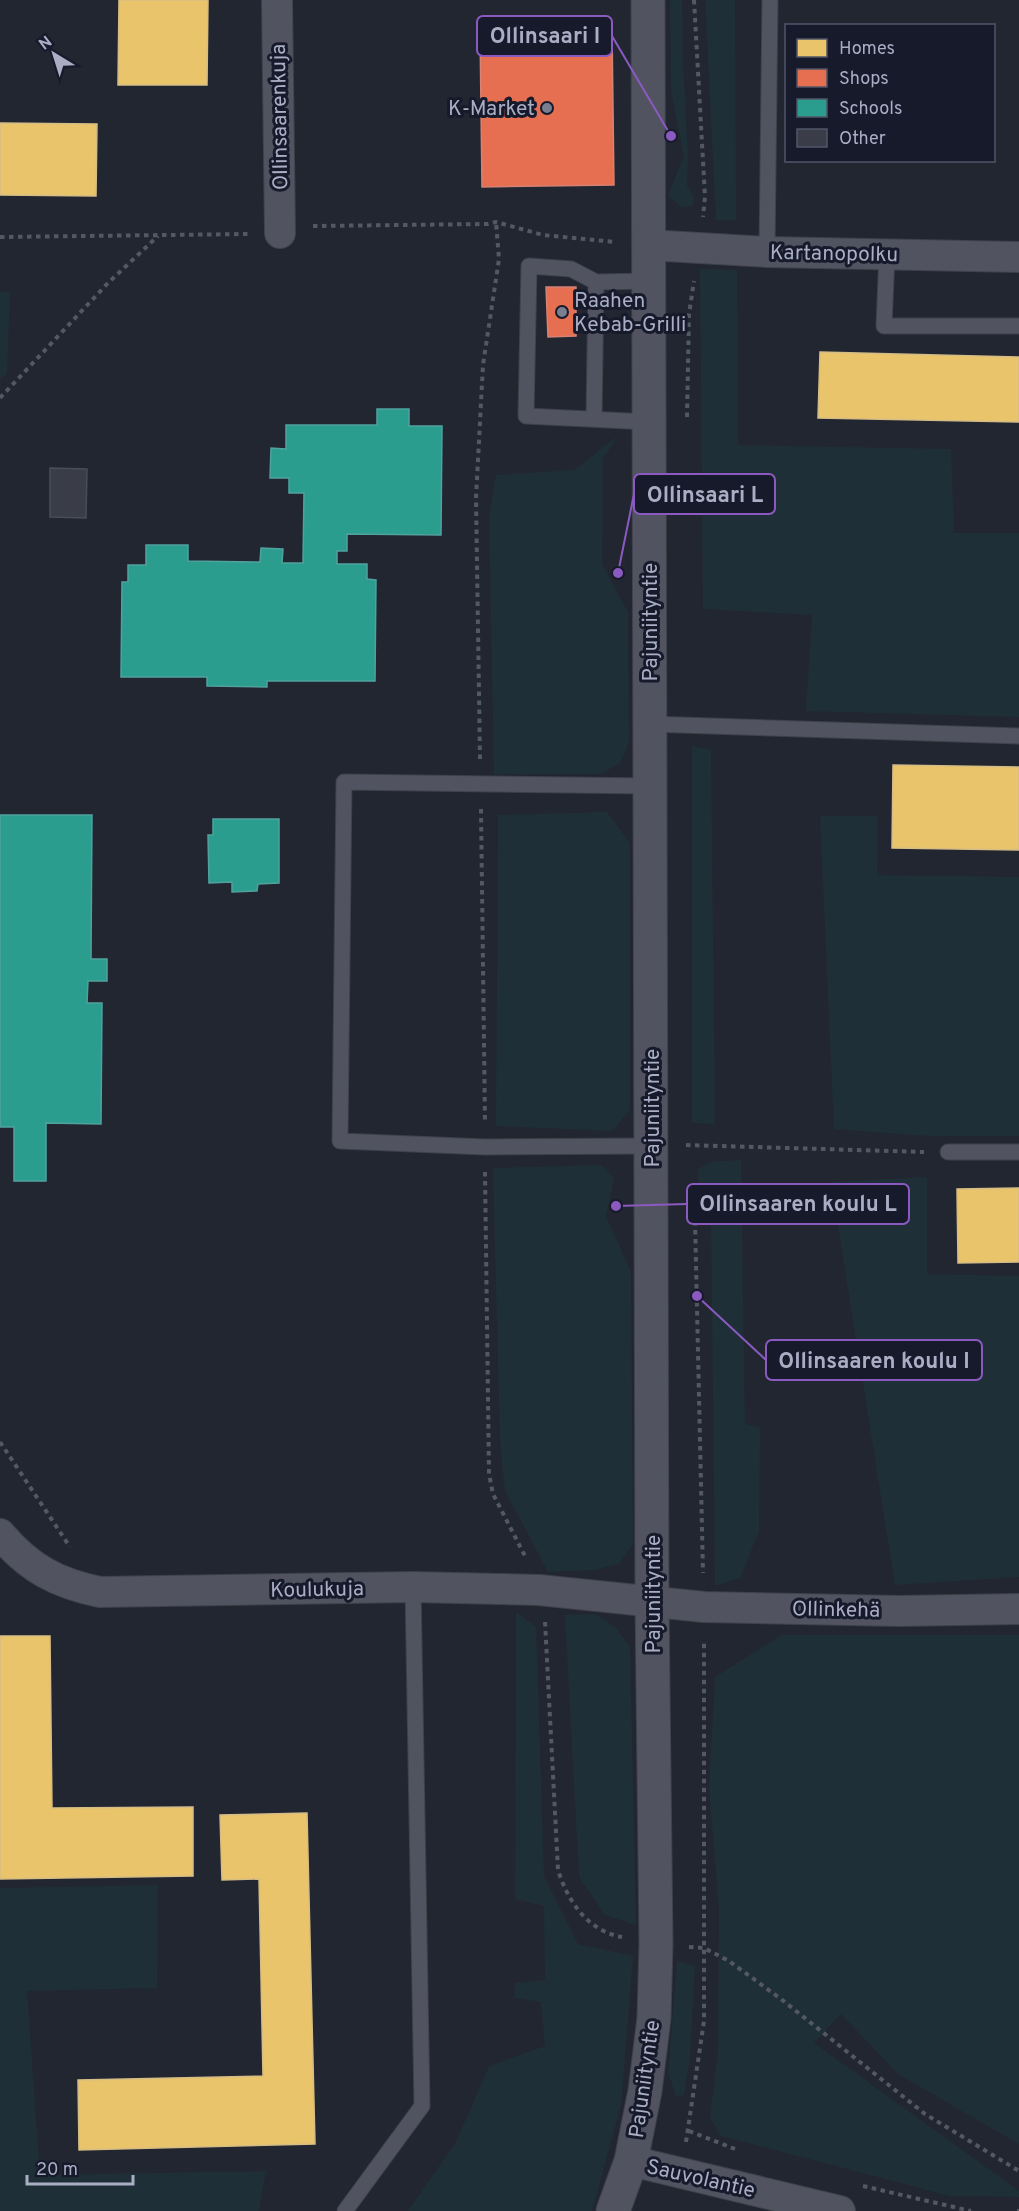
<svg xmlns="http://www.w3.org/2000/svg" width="1019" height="2211" font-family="Overpass,sans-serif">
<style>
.green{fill:#1f2f37}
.homes{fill:#e9c46a;stroke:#d6bd85;stroke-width:1.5}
.shops{fill:#e76f51;stroke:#d48274;stroke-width:1.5}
.schools{fill:#2a9d8f;stroke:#50a29f;stroke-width:1.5}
.building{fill:#3a3d48;stroke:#494d59;stroke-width:1.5}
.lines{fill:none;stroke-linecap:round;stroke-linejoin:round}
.service-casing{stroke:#3e414a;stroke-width:17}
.minor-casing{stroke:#3e414a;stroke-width:32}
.tertiary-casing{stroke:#3e414a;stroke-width:35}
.path{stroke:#545862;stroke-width:4;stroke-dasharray:4.5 4.5;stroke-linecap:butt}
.service{stroke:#515460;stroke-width:15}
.minor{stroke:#515460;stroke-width:30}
.tertiary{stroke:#515460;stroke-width:33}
.poi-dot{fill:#7a7e91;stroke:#161a2b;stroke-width:2}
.labels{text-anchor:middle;stroke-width:6;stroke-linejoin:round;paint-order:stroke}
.poi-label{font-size:21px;fill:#a9aec5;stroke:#161a2b;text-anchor:end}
.street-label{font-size:21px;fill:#a9aec5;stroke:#161a2b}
.leader{fill:none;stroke:#8b5ac1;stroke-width:2}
.callout-dot{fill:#8b5ac1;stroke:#161a2b;stroke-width:2}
.callout{fill:#161a2b;stroke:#8b5ac1;stroke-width:2}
.callout-label{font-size:22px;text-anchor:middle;font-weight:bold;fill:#a9aec5}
</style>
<rect width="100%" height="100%" fill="#222631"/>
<path class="green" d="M670,0H682L683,63L688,157L687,186L694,196L692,206L681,207L668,195L684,156L671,91Z
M705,0H735L736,220H716Z
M700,269L737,270L738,445L951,449L954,533H1019V717L806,711L812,615L703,609Z
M0,292H10L7,373L0,379Z
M618,436L603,459L602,564L628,612L629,742L620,763L601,774H494L489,516L496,475L574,470Z
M692,746L711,750L715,1124L692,1123Z
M607,812L630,843V1110L612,1131L496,1126L498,815Z
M820,816H878L877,875L1019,877V1136H928L834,1129Z
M741,1160L745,1424L760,1427L759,1531L740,1578L715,1586L711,1214L704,1212L697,1170L710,1162Z
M601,1165L614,1178L606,1216L631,1272L633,1544L619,1564L594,1570L548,1572L505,1491L500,1442L493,1168Z
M927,1177V1274L1019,1276V1577L895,1585L831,1182Z
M516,1612L536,1627L544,1876L578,1944L633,1956L621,2105L592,2211H408L456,2142L489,2066L545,2046L541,2002L514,1998L515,1983L545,1980L544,1906L515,1899Z
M595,1614L615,1627L630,1647L636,1925L605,1915L579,1877L565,1615Z
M782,1635H1019V2144L898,2074L841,2014L814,2043L1019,2191V2197L950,2196L721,2136L710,2117L718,2051L719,1909L709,1788L715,1677Z
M158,1885L157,1988L27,1991L40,2175L266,2171L259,2211H0V1888Z
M677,1961L695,1966L690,2057L684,2095L676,2097L668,2072Z"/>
<path class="homes" d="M119,0H208L207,85H118Z
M0,123L97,124L96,196L0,195Z
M820,352L1019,357V422L818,418Z
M893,765L1019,767V850L892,848Z
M1019,1188V1262L958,1263L957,1189Z
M0,1636H50L52,1808L193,1807V1876L0,1879Z
M307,1813L315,2144L79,2150L78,2080L263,2076L259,1879L222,1880L220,1815Z"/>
<path class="shops" d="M612,29L614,185L482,187L480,31Z
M546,287H576V336L548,337Z"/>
<path class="schools" d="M377,409H409V426H442L441,535L347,534V551H337V564H367V579L376,580L375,681H267V687L207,686V677H121L122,582H128V565H146V545H188V561L260,562L261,548L283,549L282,563H303L304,493H289V478H270L271,448L286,449V425H377Z
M0,815H92L91,959H107V981H88L87,1003H102L101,1124L46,1123V1181H14V1127H0Z
M213,819H279V883L258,884L257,891L232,892V882L209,883L208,835H213Z"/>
<path class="building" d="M50,468L87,469L86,518L50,517Z"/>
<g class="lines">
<g class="service-casing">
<path id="service" d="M767,252L770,0
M887,254L884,326H1019
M648,281L596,282L571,269L529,266L526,416L649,422
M594,419L596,282
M650,724L1019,736
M651,786L344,782L340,1141L485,1147L652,1146
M948,1152H1019
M345,2211L422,2106L413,1587"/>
</g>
<g class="minor-casing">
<path id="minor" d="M277,0L280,233
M648,245L767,252L1019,257
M0,1534C29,1568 56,1583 100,1592L413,1587L539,1590L704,1607L899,1611L1019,1609
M631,2161L840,2211"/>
</g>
<g class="tertiary-casing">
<path id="tertiary" d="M613,2211L631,2161L645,2091L654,2018L656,1944L652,1601L648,0"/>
</g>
<path class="path" d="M694,0L705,197L703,217
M313,226L488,224L496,222L543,235L615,242
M0,237L248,234
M0,398L108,283L158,236
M687,417L689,314L694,281
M480,759L476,498L483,365L499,259L496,222
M481,809L485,1122
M686,1145L924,1152
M485,1172L489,1474L493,1494L526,1558
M688,1195L695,1220L703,1573
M0,1442L70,1547
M545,1622L558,1870C568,1902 588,1931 622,1937
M689,1947L704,1948L729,1961L781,1999L925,2114L1019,2171
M689,2131L735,2149
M686,2142L704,2021V1641
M863,2186L971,2211
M1017,2211H1019"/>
<use href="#service" class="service"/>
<use href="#minor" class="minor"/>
<use href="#tertiary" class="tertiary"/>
</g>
<g class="poi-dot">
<circle cx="547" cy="108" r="6"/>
<circle cx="562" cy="312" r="6"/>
</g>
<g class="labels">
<g class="poi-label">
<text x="535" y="115">K-Market</text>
<text x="574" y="307" text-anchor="start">Raahen<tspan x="574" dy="24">Kebab-Grilli</tspan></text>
</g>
<g class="street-label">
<text transform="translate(279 117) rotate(-91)" y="7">Ollinsaarenkuja</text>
<text transform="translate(834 253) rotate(1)" y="7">Kartanopolku</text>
<text transform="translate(650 622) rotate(-90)" y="7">Pajuniityntie</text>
<text transform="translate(652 1108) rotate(-90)" y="7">Pajuniityntie</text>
<text transform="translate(317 1589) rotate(-1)" y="7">Koulukuja</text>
<text transform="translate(653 1594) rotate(-90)" y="7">Pajuniityntie</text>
<text transform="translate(836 1609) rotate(1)" y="7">Ollinkehä</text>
<text transform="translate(644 2079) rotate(-82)" y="7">Pajuniityntie</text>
<text transform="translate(701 2178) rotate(13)" y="7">Sauvolantie</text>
</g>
</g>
<path class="leader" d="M671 136L612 36M618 573L634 494M616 1206L687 1204M697 1296L766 1360"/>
<g class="callout-dot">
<circle cx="671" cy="136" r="6"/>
<circle cx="618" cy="573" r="6"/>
<circle cx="616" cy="1206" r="6"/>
<circle cx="697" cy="1296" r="6"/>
</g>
<g class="callout">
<rect x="477" y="16" width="135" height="40" rx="6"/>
<rect x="634" y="474" width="141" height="40" rx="6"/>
<rect x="687" y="1184" width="222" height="40" rx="6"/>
<rect x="766" y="1340" width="216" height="40" rx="6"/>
</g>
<g class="callout-label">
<text x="545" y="43">Ollinsaari I</text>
<text x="705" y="502">Ollinsaari L</text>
<text x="798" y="1211">Ollinsaaren koulu L</text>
<text x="874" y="1368">Ollinsaaren koulu I</text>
</g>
<rect x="785" y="24" width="210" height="138" fill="#161a2b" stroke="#515569" stroke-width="1.5"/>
<rect x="797" y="39" width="30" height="18" fill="#e9c46a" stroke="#515569" stroke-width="1.5"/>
<text x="839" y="54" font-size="18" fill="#a9aec5">Homes</text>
<rect x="797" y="69" width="30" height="18" fill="#e76f51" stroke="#515569" stroke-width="1.5"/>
<text x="839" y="84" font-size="18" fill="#a9aec5">Shops</text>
<rect x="797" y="99" width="30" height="18" fill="#2a9d8f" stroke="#515569" stroke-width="1.5"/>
<text x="839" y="114" font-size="18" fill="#a9aec5">Schools</text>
<rect x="797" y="129" width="30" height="18" fill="#3a3d48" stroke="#515569" stroke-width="1.5"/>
<text x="839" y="144" font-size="18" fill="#a9aec5">Other</text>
<g transform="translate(54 54) rotate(322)" stroke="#161a2b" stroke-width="4.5" paint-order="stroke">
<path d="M0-4.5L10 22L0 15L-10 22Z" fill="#a9aec5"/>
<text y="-9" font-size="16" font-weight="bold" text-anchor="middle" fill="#a9aec5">N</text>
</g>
<path d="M27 2175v9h106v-9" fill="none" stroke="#a9aec5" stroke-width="3"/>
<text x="36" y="2175" font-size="18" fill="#a9aec5" stroke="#161a2b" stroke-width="4.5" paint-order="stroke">20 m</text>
</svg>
